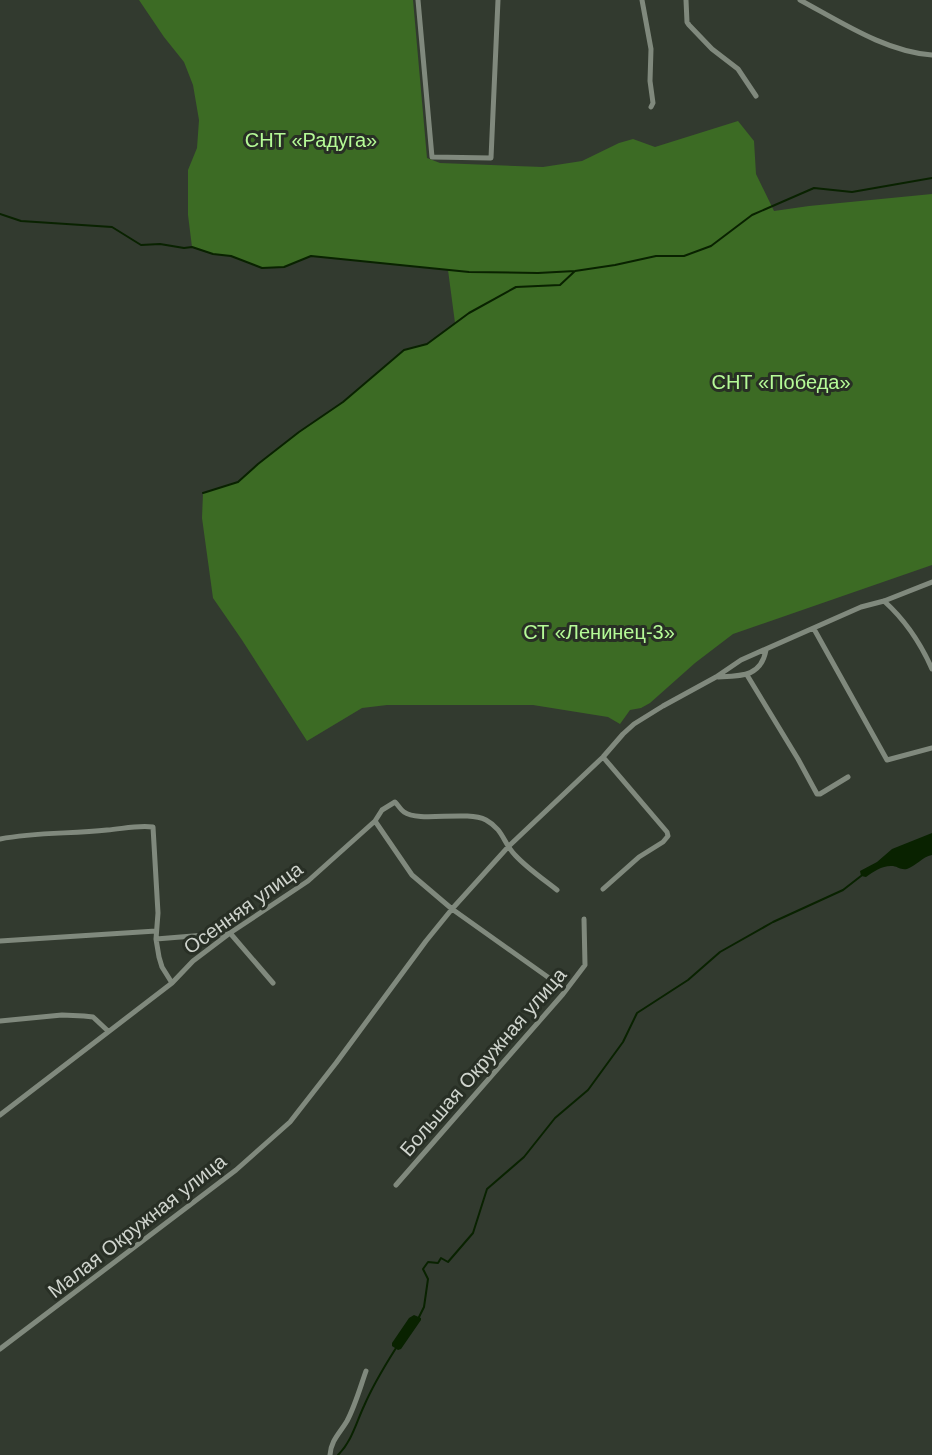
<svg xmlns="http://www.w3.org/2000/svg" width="932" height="1455" font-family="Arial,sans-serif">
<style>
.green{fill:#3c6b24}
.water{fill:#092200}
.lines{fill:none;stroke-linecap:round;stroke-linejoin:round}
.stream{stroke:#092200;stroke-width:2}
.minor{stroke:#80897d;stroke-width:5}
.labels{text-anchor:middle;stroke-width:6;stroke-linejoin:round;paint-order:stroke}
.park-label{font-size:20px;fill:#b5fa97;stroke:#282f25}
.street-label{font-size:20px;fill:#cfd4cd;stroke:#282f25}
</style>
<rect width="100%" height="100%" fill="#323a2f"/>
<path class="green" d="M139,0H413L427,158L440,163L543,167L582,161L619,143L633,139L655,147L738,121L754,141L756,174L774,211L809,206L932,194V565L733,634L695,663L650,703L641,708L630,710L620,724L608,717L533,705H387L362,708L307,741L242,640L213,598L202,518L203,493L238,482L258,464L299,432L343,402L404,350L427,344L455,323L448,270L311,256L284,267L262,268L231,256L213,254L192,247L188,215V170L197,148L199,120L193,85L184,62L164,37Z"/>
<path class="water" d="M932,833V855C922,857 916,866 907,869C900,870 899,867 893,866C883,865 874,871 866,877L861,876L860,871L877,862L892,849Z
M414,1315L421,1318V1320L401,1349L398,1350L392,1346V1343L409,1318Z"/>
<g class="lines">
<path class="stream" d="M0,214L21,221L112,227L141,245L160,244L184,248L192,247L213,254L231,256L262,268L284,267L311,256L469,272L538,273L575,271L615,265L656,256H684L711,246L752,215L814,188L852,192L932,178
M203,493L238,482L258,464L299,432L343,402L404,350L427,344L469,313L516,287L560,285L575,271
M419,1317L424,1307L428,1279L423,1269L428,1262L438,1263L441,1258L448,1262L473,1233L487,1189L524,1157L555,1118L588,1090L623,1042L637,1013L688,980L720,952L773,922L843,890L861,876
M338,1455C352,1441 356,1423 364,1406C373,1385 384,1367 396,1348"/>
<path class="minor" d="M418,0L432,157L491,158L498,0
M642,0L651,49L650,81L653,103L651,107
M686,0L687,22L689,25L712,49L738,69L756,96
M800,0C841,22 886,52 932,55
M884,601C904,619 921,644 932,669
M814,629L887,760L932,748
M747,675L798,759L817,794H820L848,777
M718,677C741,676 761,677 766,650
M375,821L412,875L452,909L566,990
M0,839C35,832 71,834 107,830C122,829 137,825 153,827L158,913L156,939L159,957L162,967L172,983
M603,889L639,857L663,842L668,836L667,832L603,757
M156,939L230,933L273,983
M0,941L156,931
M0,1021L62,1015L84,1016L93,1017L108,1031
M0,1115L172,983L193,961L230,933L308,881L375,821L382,810L395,802C398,805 401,810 404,812C419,823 466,810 486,820C504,830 503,843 515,855C527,868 543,879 557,890
M396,1185L563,994L585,965L584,919
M0,1349L236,1170L290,1122L336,1063L426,941L452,909L509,846L603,757L623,734L634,724L663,706L716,677L741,660L861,607L884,601L932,582
M330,1455C331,1440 340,1433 347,1421C355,1406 360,1388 366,1371"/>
</g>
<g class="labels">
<g class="park-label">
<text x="311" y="147">СНТ «Радуга»</text>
<text x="781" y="389">СНТ «Победа»</text>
<text x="599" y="639">СТ «Ленинец-3»</text>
</g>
<g class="street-label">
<text transform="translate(243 908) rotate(-36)" y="7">Осенняя улица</text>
<text transform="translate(483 1062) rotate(-49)" y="7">Большая Окружная улица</text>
<text transform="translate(137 1226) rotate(-38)" y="7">Малая Окружная улица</text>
</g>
</g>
</svg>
